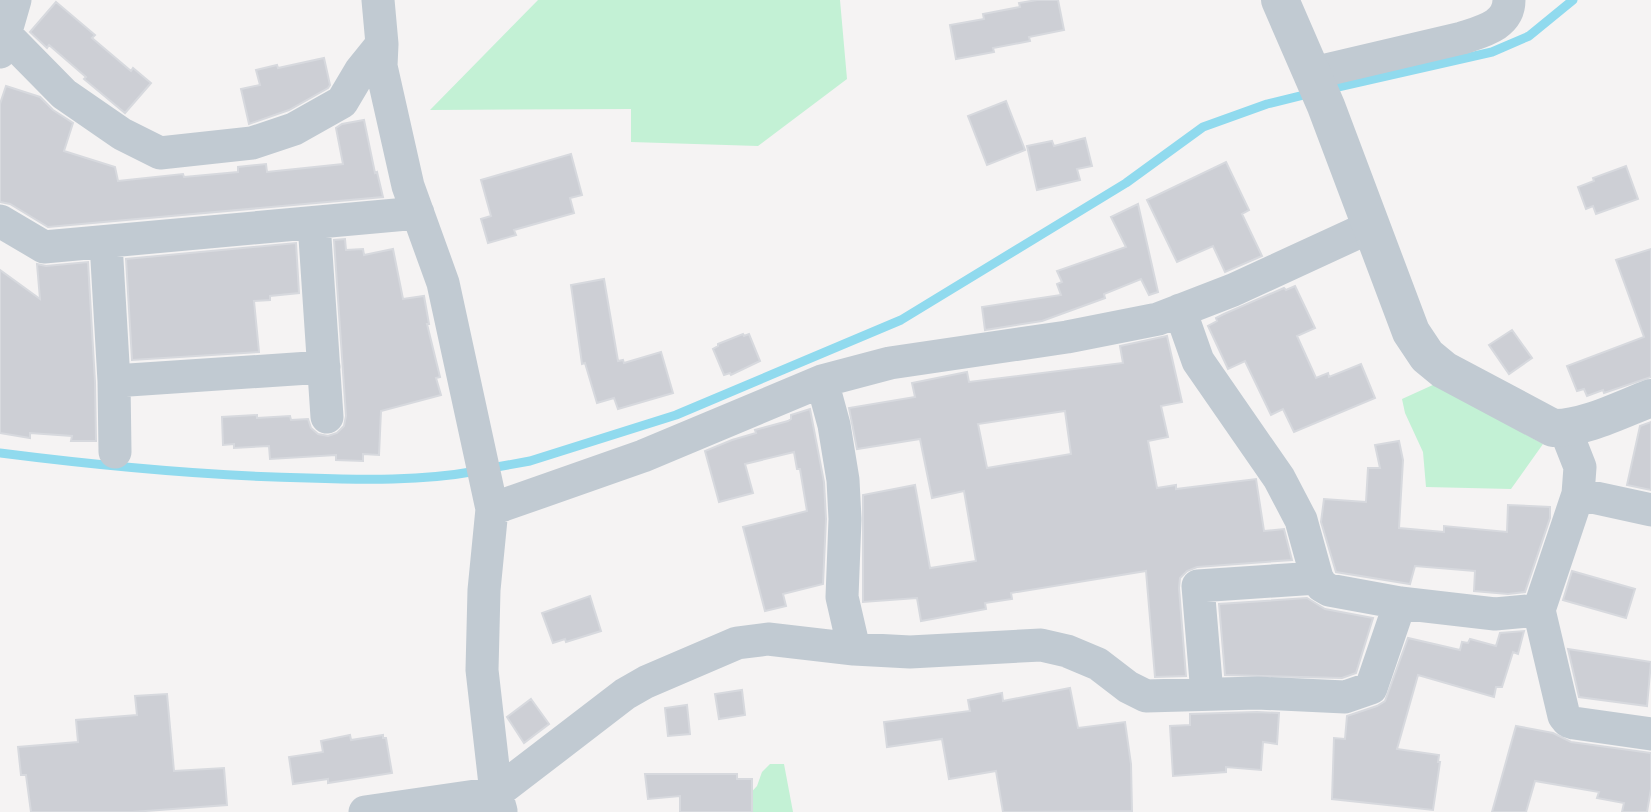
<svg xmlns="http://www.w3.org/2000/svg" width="1651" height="812" font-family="'DM Sans',sans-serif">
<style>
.green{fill:#c3f1d5}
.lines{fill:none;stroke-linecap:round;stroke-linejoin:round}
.stream{stroke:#90daee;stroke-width:9}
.building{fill:#cdcfd5;stroke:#d7d9de;stroke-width:2;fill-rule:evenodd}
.minor{stroke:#c1cad2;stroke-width:33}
.tertiary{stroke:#c1cad2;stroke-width:38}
</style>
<rect width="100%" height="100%" fill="#f5f3f3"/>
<path class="green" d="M538,0H840L847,79L758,146L631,142V109L430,110Z
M1435,384L1543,444L1511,489L1426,487L1423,452L1405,413L1402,399Z
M770,764H784L793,812H744L745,799L757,786L762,772Z"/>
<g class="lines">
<path class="stream" d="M1329,89L1492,52L1529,36L1573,0
M0,453C102,466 204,476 308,478C364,480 422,481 477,471
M491,468L530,461L676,415L901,320L1126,183L1203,127L1267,104L1312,93"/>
</g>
<path class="building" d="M1037,0H1058L1064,30L1029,37L1030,41L993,48L994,52L956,59L950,25L984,19L983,14L1020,7L1019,3Z
M56,2L95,35L92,38L131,71L133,68L151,83L125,113L84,79L86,77L49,45L47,48L30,32Z
M324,58L330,85L328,88L289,110L249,124L241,89L260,85L256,70L277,65L278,68Z
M6,86L40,97L53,110L73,123L64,151L115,167L118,181L183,174L184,177L238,172V167L266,164L267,172L343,164L336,128L342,124L364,120L375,173L377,172L383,197L48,227L10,204L0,202V104Z
M1006,101L1025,150L987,165L968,116Z
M1085,138L1092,166L1077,169L1080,180L1037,190L1027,146L1052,141L1054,146Z
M571,154L582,195L570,198L574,213L514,230L516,235L488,243L481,219L491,216L481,180Z
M1226,162L1249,210L1242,214L1262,256L1225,272L1213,246L1177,262L1147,200Z
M1626,166L1638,199L1596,214L1593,206L1586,209L1578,187L1594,181L1593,178Z
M1138,204L1158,292L1149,295L1141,279L1104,294L1105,298L1042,321L985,330L982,307L1061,295L1057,284L1062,282L1057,271L1126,247L1111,217Z
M345,239L346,250L363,249L364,255L393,249L403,299L424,296L429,324H427L440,377L436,378L441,395L381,411L379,455L363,454V461L336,460V455L270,459L269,446L234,448V444L223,445L222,417L257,415V418L290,416L291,420L308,419L311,428L318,434L328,436L337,433L344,426L346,416L334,240Z
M296,243L299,293L270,296V300L254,301L259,352L132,360L126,259Z
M1651,249V377L1604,393L1603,390L1587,396L1584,389L1577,391L1567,366L1644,337L1616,260Z
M88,262L95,382L96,441H71L72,436L30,433V438L0,433V270L40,299L37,264L46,266Z
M604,279L618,361L623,360L624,363L661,352L673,393L618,409L614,398L597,403L585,363L582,364L571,285Z
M1295,286L1315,328L1297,336L1316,378L1328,373L1329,377L1361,364L1375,398L1294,432L1283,409L1271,415L1245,361L1228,369L1208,326L1217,321L1216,318L1224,314L1284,288L1286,290Z
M1512,330L1532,358L1509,374L1489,345Z
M743,334L744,336L749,334L760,361L731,375L730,373L724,375L713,349L718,346V344Z
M1167,336L1182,402L1161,406L1168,437L1148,441L1157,488L1176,485V489L1256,479L1264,531L1284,529L1292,560L1197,567L1187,571L1180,578L1179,588L1186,676L1155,677L1146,571L1011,593L1012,599L985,603L986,609L921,621L917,598L863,602V495L915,485L930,568L976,561L964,491L932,498L920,439L857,449L849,408L915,397L912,383L967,372L969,382L1123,363L1120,346ZM1065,411L1071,454L987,468L978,424Z
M810,409L824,482L826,519L823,584L783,594L786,606L765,611L743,527L807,511L800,469H797L794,452L745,464L753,493L719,502L705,451L732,440L756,433L755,430L788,421L791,419V415Z
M1651,422V490L1627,485L1640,426Z
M1399,441L1403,460L1399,528L1444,532V526L1507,532L1508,505L1550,507V518L1525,592L1508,594L1474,591L1475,571L1415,566L1410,584L1336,572L1321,522L1324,499L1366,502L1368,468H1380L1375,445Z
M1572,571L1635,589L1626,618L1563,600Z
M590,596L601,631L566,642L565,639L553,643L542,613Z
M1307,598L1325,609L1373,618L1356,673L1342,678L1225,675L1219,604Z
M1524,631L1518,654L1513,652L1502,687H1496L1494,697L1418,675L1397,749L1439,755L1438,762H1440L1433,810L1332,799L1334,738L1345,739L1347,716L1377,706L1385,701L1408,638L1460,650L1462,642L1468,643L1470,639L1496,646L1500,633Z
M1568,649L1651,662L1647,706L1579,697Z
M1070,688L1078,728L1125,722L1131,764L1132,811L1003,812L996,771L949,779L942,739L887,747L884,722L970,711L968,700L1002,693L1003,701Z
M742,690L745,715L719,719L715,694Z
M167,694L174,771L224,768L227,805L132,812H31L26,775H21L18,747L78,742L76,720L137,715L135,696Z
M531,699L549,724L524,743L507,717Z
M687,705L690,734L668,736L665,708Z
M1257,712L1279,713L1277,744L1263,742L1261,770L1226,767V772L1173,776L1170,726L1190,725V714Z
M1516,726L1553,733L1571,742L1651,753V789L1647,812H1622L1624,803L1597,798L1599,792L1535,781L1526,812H1492Z
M350,735L351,740L383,735V738H386L392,773L328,783V779L293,784L289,757L323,752L321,741Z
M645,774H737V779H752V812H680V796L648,799Z"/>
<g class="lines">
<path class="minor" d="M378,0L382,44L381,66L408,186L443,283L492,509L484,590L482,670L496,793L501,811
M5,34L64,94L122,134L160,153L252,143L294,129L342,102L361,70L382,44
M0,52L15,0
M1313,73L1462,38C1483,31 1509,25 1509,0
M0,221L44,247L418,213
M314,223L327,417
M106,243L114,381L115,452
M1180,310L1198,361L1279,478L1301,520L1317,578L1322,586L1329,590L1400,603L1495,614L1539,610
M114,381L324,367
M822,381L834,425L843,480L845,519L842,597L854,649
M1565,429L1580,467L1578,494L1539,610L1564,716L1568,721L1574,723L1651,734
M1578,494L1651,510
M492,509L643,456L822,381L890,363L1067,337L1158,319L1233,290L1372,226
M1207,694L1198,586L1317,578
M365,812L496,793L625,694L646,682L737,643L768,639L854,649L910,652L1041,645L1067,651L1098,664L1128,687L1146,696L1257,693L1345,697L1371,688L1400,603"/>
<path class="tertiary" d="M1280,0L1326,106L1411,332L1427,356L1444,370L1553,428C1583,429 1622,409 1651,398"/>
</g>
</svg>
